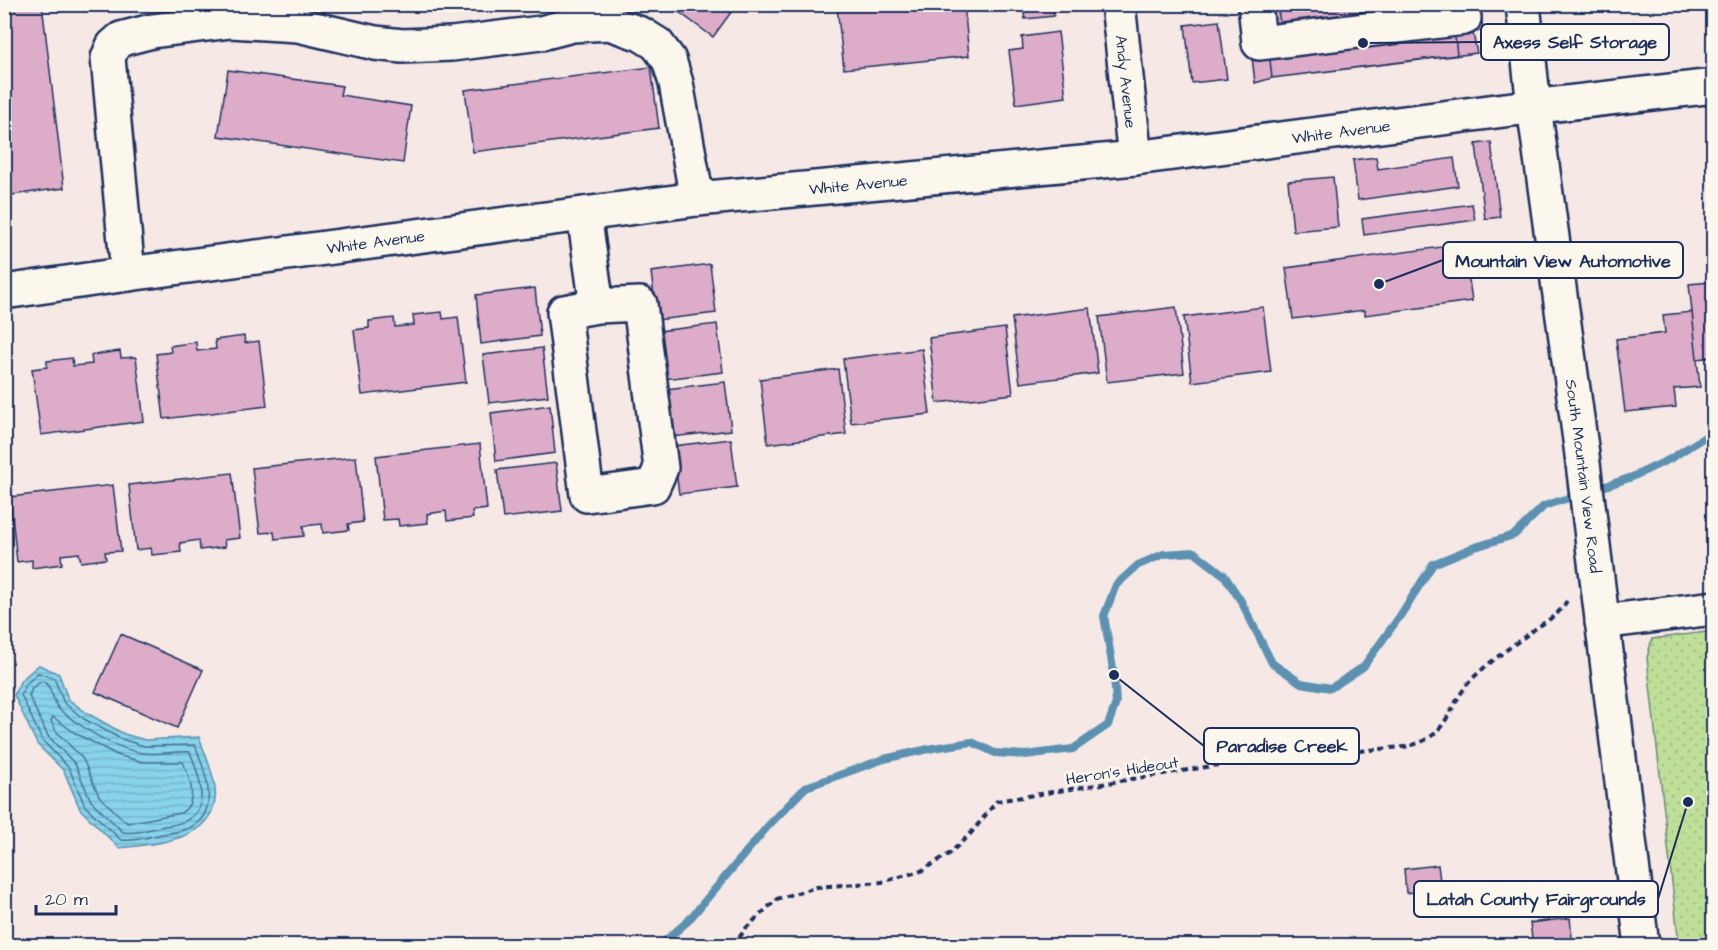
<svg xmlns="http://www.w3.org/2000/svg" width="1718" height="950" font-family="'Architects Daughter',sans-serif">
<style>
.park{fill:url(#park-dots);stroke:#6c877a;stroke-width:1.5}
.water{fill:url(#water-rules);stroke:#5c91b1;stroke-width:1.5}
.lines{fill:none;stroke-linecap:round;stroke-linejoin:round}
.shore{stroke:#477196;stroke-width:1.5}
.stream{stroke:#5c91b1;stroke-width:8}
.building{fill:#ddacc9;stroke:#1b2f5e;stroke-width:1.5}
.minor-casing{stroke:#1b2f5e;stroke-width:38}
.path{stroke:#1b2f5e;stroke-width:4;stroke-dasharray:6 4.5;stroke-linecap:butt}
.minor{stroke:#fbf7ec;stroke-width:33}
.labels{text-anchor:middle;stroke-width:5;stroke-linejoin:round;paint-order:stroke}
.street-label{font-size:16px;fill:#1b2f5e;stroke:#fbf7ec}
.leader{fill:none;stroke:#1b2f5e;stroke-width:2}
.callout-dot{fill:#1b2f5e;stroke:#fbf7ec;stroke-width:2}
.callout{fill:#fbf7ec;stroke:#1b2f5e;stroke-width:2}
.callout-label{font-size:18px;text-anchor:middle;font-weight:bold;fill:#1b2f5e}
</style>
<defs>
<pattern id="park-dots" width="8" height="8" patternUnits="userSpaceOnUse" patternTransform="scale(1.5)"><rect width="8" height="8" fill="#bedf97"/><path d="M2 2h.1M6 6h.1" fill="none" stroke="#a3c085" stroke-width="1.8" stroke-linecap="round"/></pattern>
<pattern id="water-rules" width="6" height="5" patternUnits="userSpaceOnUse" patternTransform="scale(1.5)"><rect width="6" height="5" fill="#88d3e9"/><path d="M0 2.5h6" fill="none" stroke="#75b5ca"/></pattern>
</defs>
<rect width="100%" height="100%" fill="#f5e8e5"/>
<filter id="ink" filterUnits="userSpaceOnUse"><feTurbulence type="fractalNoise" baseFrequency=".0167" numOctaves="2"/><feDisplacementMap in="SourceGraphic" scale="12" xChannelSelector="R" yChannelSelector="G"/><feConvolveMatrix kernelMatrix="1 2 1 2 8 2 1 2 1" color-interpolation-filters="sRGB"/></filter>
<g filter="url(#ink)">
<path class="park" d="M1713,631V945H1679L1647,658L1652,639Z"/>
<path class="water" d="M39,665L59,674L68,699L87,713L124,734L145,740L199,737C205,754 218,783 215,800C209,842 153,844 119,848L80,809L64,771L37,744L14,695L21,680Z"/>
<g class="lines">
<path class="shore" d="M38,673L54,678L64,703L84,719L121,739L144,746L195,745C205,770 222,813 189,828C181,832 170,833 162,834C149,837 134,842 121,840L85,806L69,768L42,740L21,695L26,684Z
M42,681C54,686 51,703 61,711C84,729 114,749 143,753C159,755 175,751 190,752C198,772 212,807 187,820C180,825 169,825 160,827C148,830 135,834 123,832L91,801L75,764L48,736L29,696L32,688Z
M53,717L75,733L117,755L143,762H183C190,778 199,802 181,813L127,823L99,796L83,759L56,731L51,721Z"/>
<path class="stream" d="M1594,490L1632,477L1670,459L1714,431
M659,946L688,921L768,826L806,787L884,759L933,748L972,742L995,753L1025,755L1073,749L1108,725L1116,703L1114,675L1104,616L1116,585L1138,565L1164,554L1194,552L1224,575L1241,601L1272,663L1301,683L1331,688L1363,667L1400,616L1433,564L1472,548L1514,535L1544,506L1581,494"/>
</g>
<path class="building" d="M42,4L64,188L4,196V5Z
M668,4H737L713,37Z
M864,4H964L969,56L844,69L837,7Z
M1001,4H1053L1054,16L1025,19L1023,8L1001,11Z
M1246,4H1480L1483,30L1473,33L1477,53L1272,78L1255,83Z
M1277,4H1424L1280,23Z
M1219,21L1227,79L1192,83L1185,25Z
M1454,28L1457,55L1272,78L1269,52Z
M1058,32L1066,97L1016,104L1009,51L1023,49L1022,37Z
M651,67L659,128L473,152L465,90Z
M228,70L342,86L340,95L411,106L403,163L218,136Z
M1491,142L1500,217L1485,219L1476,144Z
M1376,157L1378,169L1454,158L1458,186L1358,200L1353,160Z
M1333,177L1338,227L1293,231L1288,181Z
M1472,204L1475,220L1364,235L1362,219Z
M1464,244L1472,301L1365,315V310L1293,319L1286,268Z
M1714,263V357L1697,359L1689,284L1711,282L1709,264Z
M710,264L716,313L657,320L651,272Z
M535,288L540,336L481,344L476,295Z
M1176,307L1184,373L1107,382L1099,317Z
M1263,307L1271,372L1192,382L1184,317Z
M1090,308L1098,373L1020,383L1012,318Z
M442,312L443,319L458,317L466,382L362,395L354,330L369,328V321L394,318L395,327L414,325L413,315Z
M1692,312L1700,387L1674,389L1676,407L1625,412L1616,339L1665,333L1663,315Z
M717,324L723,372L664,379L659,331Z
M1005,328L1013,394L937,403L929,338Z
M244,336L245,343L259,341L267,406L164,419L156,354L171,352L170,346L196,342L197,351L216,349L215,340Z
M542,348L548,396L489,403L483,355Z
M922,349L930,414L851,423L843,359Z
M120,351L121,358L136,357L144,421L41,435L32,369L47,367V361L72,358L73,366L92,364L91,355Z
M838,369L846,434L768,444L760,379Z
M725,382L731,430L672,437L666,389Z
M550,405L555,453L496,461L491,413Z
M731,439L737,487L679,494L673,446Z
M480,444L487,509L472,511L473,518L447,521L446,511L427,514L428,523L399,526L398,519L383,520L376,456Z
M356,457L363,522L348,524L349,530L323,533L322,524L303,526L304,536L275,539L274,532L260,533L252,468Z
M556,463L562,511L503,518L497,470Z
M232,473L240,538L224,540L225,547L200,550L199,540L180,543L181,552L152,555L151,548L136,550L129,485Z
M113,485L121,551L105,552L106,559L81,562L79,553L61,555L62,564L32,568V560L17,562L10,497Z
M121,634L203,670L177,728L95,692Z
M1438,865L1441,889L1406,893L1404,869Z
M1570,918L1573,946H1533L1530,923Z"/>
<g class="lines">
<g class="minor-casing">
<g id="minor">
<path id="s1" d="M1118,4L1135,158"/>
<path d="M1255,4L1259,43L1464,18L1462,4"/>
<path id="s2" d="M1523,4L1534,107L1581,447L1642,946"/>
<path d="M584,214L597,306L640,304L661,468L653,486L587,495L564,312L597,306"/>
<path d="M128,274L108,58L113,46L121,39L152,31L231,21L298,25L375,43L402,46L452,44L541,33L572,25L609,23L641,34L657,44L669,60L676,83L697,199"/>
<path id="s3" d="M4,292L128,274L697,199L1135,158L1504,110L1714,86"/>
<path d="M1602,622L1714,608"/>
</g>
</g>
<path class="path" d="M733,946L747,927L777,899L817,887L882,882L921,871L949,854L971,833L997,801L1237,762L1403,747C1451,739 1445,707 1473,678C1491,660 1514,645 1535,629C1548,620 1562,613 1568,598"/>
<use href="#minor" class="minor"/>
</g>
</g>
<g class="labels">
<g class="street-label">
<text dy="6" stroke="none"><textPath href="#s1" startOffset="78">Andy Avenue</textPath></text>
<text dy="6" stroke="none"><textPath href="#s3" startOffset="1347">White Avenue</textPath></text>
<text dy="6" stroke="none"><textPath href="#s3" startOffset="861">White Avenue</textPath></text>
<text dy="6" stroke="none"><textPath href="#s3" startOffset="375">White Avenue</textPath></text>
<text dy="6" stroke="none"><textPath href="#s2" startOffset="476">South Mountain View Road</textPath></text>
<text transform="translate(1122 770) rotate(-9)" y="6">Heron's Hideout</text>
</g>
</g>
<path class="leader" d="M1363 43L1481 42M1379 284L1443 260M1114 675L1204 746M1688 802L1658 899"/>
<g class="callout-dot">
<circle cx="1363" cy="43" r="6"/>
<circle cx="1379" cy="284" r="6"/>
<circle cx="1114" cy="675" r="6"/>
<circle cx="1688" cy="802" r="6"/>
</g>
<g class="callout">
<rect x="1481" y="24" width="188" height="36" rx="6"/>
<rect x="1443" y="242" width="240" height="36" rx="6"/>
<rect x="1204" y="728" width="155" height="36" rx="6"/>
<rect x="1414" y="881" width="244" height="36" rx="6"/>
</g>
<g class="callout-label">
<text x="1575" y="48">Axess Self Storage</text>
<text x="1563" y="267">Mountain View Automotive</text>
<text x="1282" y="752">Paradise Creek</text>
<text x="1536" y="905">Latah County Fairgrounds</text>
</g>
<rect width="1718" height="950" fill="none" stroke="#fbf7ec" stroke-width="24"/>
<rect x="12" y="12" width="1694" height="926" fill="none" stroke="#1b2f5e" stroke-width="2" filter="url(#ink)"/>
<path d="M36 905v9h80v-9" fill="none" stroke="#1b2f5e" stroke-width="3"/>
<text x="45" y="905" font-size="18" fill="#1b2f5e" stroke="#fbf7ec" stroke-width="4.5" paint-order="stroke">20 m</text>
</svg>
